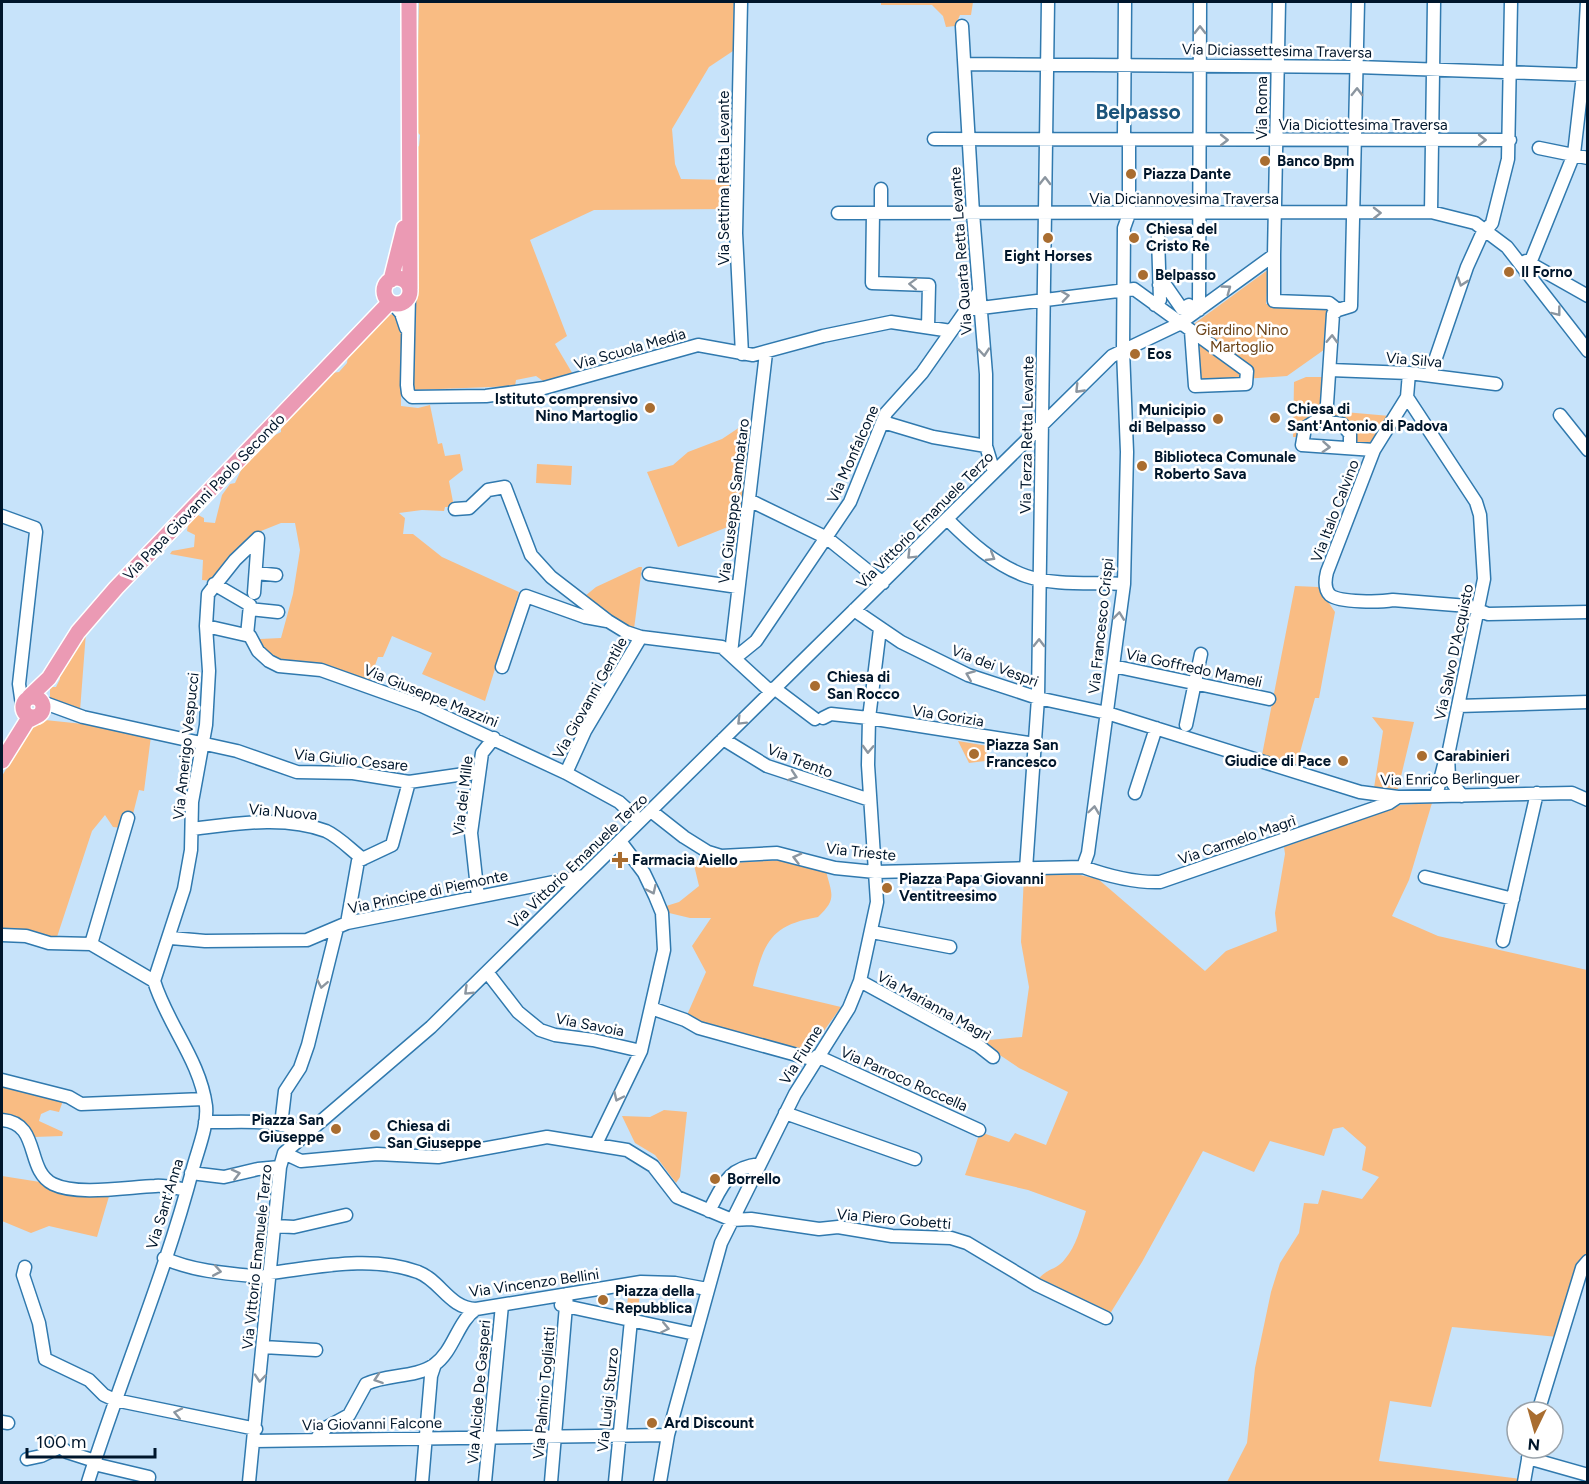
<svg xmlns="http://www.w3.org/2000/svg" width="1589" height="1484" font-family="Figtree,sans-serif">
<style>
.green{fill:#f9bc83}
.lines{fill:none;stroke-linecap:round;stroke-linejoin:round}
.minor-casing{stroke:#3079ae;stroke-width:15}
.major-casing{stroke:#fff;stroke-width:18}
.minor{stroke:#fff;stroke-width:12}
.major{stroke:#eb9ab4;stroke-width:15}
.oneway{stroke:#8c96a0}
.poi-dot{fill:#a96d30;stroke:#fff;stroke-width:2}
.labels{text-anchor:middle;stroke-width:5;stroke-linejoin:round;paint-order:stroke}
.street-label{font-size:15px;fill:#00162b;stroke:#fff}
.poi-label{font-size:15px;font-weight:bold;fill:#00162b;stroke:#fff;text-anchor:start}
.park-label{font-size:15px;fill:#6a4217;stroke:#fff}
.district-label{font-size:21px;font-weight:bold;fill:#1b547b;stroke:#fff}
</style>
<rect width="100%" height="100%" fill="#c7e3fa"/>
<path class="green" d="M419,2H734L733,51L709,67L672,129L675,164L681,179L730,180L729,209L594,210L530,240L567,336L555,344L574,376L543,381L536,376L516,380L515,386L413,390V283L417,279L415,148L419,146L420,135L416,131Z
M881,2H973L971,15H960L955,26L946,27L943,16L932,5H881Z
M1269,269L1266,304L1324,306L1330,311L1328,347L1287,376L1200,382L1194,324Z
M389,314L395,315L401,326V406L418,408L430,405L438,444L442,443L445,456L460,454L463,470L449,481L454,507H445L444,511L422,510L399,513L405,518L403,534H413L442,557L519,592L485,701L422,674L432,653L392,636L383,657H378L369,682L279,663L259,647L260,639L281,638L293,594L300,550L295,523H281L256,533L212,581L202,580L203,560L170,554L172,551L194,547L195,535L187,531L188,525L198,515L204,518V522L215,523L222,495L230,484L235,483L242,468L269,438L281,432V426L331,373L339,372L347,363L348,355Z
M1306,377H1323L1321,416L1299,437H1293L1294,382Z
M1333,411L1390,416L1371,444H1358L1334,416Z
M740,427L752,431L740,522L678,547L647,472L673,465L688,452L722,439Z
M537,464L572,466L571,485L536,483Z
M639,567H642L634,629L616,620L585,596L596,587Z
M1295,586L1318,587L1335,612L1319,698H1315L1296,767L1262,755Z
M86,632L80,711L50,699V687H56L60,679L59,673Z
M1372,717L1414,722L1398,789L1374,788L1383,731Z
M45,720L93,725L151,736L144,791L139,790L133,814L127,812L122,828L113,827L105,815L92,831L56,940L2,930V776L31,727Z
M958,741L988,746L985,761L969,763Z
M1432,803L1409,880L1392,916L1438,936L1587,970V1256L1558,1337L1452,1327L1431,1407L1390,1401L1379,1461L1521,1479V1482H1227L1247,1443L1255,1368L1271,1292L1280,1263L1299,1233L1304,1203L1318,1204L1322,1190L1362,1199L1379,1177L1362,1170L1366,1147L1343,1127L1333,1129L1324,1156L1270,1141L1254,1172L1203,1151L1142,1262L1108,1317L1036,1282C1047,1267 1056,1271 1065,1259C1076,1247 1081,1226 1086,1211L1028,1190L965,1175L980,1132L1009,1142L1015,1133L1046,1145L1068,1092L1019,1068L979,1041L1022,1037L1029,987L1021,942L1024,874L1080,875L1098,879L1205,971L1226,951L1277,931L1275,913L1285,854L1284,847L1400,805Z
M701,856L730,863L782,860L826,871C832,895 837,899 818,917C770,925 764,943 753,986L841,1007L808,1053L697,1023L687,1015L706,972L692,946L711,918H690L665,912L663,907L679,902L699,886L694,865Z
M2,1084L64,1098L59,1112L50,1110L41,1114L39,1121L63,1132L62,1136L34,1137L29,1129L2,1116Z
M664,1110L687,1112L680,1177L676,1183L655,1155L635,1143L622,1116L650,1117Z
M2,1176L110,1193L97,1237L49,1226L31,1233L2,1221Z
M640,1289L638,1315L626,1313L629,1290Z"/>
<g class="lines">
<g class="minor-casing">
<path id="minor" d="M741,2L736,233L742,354
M962,26L973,213L986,374V446L994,472
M965,64L1357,67L1588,75
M934,139L1510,140
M1539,148L1588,158
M1431,212L1434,2
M838,213L1431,212L1475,223L1507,247L1588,351
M873,213L872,283L929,285L928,327
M881,213V189
M1274,255V301L1329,303L1338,310
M1526,261L1588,296
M1526,273L1574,154L1583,75L1587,2
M1159,285L1166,286L1182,309L1189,305
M409,296L407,385L408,393L412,397L486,396L544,388L698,345L753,355L823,336L891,322L951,331
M394,305L401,313L406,328
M1155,305L1160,300L1158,236
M973,309L1134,289L1247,371L1246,384L1195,386L1191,331
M1199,310L1200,2
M1338,310L1351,306L1358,2
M1330,370L1409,373L1496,384
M1409,373L1407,397L1374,450L1327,572C1325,580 1324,589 1330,595C1340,603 1381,602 1393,600L1468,606L1488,614L1588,612
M1430,375L1467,267L1481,236L1492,223L1508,159L1511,2
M1407,397L1476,502L1480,515L1484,579L1448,755L1449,778L1462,796
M1560,415L1588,450
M1326,419L1333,314L1338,310
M883,422L933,437L986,446
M1350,448V434L1342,424L1317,420L1305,428L1302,445L1374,450
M749,500L827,538L883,583
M455,509L469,508L488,490L505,487L531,555L551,577L608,621L626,632L641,637L722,647L771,692
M2,516L35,528L36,532L19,684L22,705
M947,519C970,542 995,565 1026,576C1055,586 1093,582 1124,584
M256,573L276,575
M649,574L738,587
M214,584L250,605L247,635
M254,593L258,538
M250,609L278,612
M854,610L901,642L968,675L1038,698L1107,713L1360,792L1398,797L1572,793L1588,800
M206,626L250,636L258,651L269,661L279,666L321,670L422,706L566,773L619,802L640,821
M731,653L766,353
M735,658L756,641L850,502L886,413L922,373L978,293
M1113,666L1269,699
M502,667L526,596L585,617L607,621
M774,688L815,719
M42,702L83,717L237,751L297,772L353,773L409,782L478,772
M1458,706L1588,702
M823,718L831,714L869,718L1035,744
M1186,725L1201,654
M723,739L767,766L870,800
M566,773L585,731L641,637
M1135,793L1156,728
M1436,796L1445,761
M651,811L684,837L708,852L721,856L777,853L835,868L875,872L1083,867C1108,876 1133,883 1160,882L1389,803L1398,797
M192,829C234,824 285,815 326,831C339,837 351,850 363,859
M1083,867L1088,853L1124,584L1127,452L1123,350L1124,228L1129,214V141L1124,135L1125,2
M1026,869L1038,698L1048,2
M1425,877L1513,899
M478,897L471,833L482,753L494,738
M347,923L358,861L392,845L409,782
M872,932L950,947
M2,935L26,936L49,943L91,944L154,981
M171,938L205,941L307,940L347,923L584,876
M1503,941L1537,793
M91,944L128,818
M487,972L518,1012L540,1030L555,1035L593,1040L641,1051
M860,981L979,1046L993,1057
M651,1008L685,1020L699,1028L815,1060
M817,1056L979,1130
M2,1080L69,1097L81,1104L204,1099
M785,1113L915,1159
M2,1120C41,1123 25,1170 53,1184C77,1196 128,1187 155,1186C165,1185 176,1188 187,1190
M205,1122C236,1123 278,1117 305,1134
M281,1125L285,1091L300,1068L308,1045L337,928
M596,1144L641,1051L664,950L662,913L655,896L644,873L620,841
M284,1153L301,1161L377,1154L438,1157L547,1137L627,1150L653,1166L677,1197L732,1220L751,1219L819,1229L838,1227L892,1236L951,1238L967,1243L1037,1285L1106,1318
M191,1173L224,1177L258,1169L280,1167
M709,1211C723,1185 727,1168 760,1164
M275,1226L294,1227L346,1215
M164,1258C194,1272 232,1274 264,1277L270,1273C319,1267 371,1255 418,1272C441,1281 449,1308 476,1309L641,1282L675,1283L707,1289
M25,1267L23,1275L39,1323L45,1359L89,1380L104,1395L115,1400L256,1429
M561,1305L695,1334
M263,1347L316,1350
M1538,1412L1582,1268L1588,1261
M2,1422L8,1423
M315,1440L327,1427L349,1415L366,1384C387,1374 415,1378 434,1365C454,1351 457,1322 476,1309
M254,1441L668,1435
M56,1443L67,1452L95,1461
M1528,1458L1588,1475
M27,1459L41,1456L60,1447
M94,1464L149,1477L148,1482
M88,1482C121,1377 165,1275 193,1168C198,1149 208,1126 206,1106C200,1060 167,1024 154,981L184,889L191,850L192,802L206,725L209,671L206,626L208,594L235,560L258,538
M249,1482L280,1167L284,1153L431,1027L1112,356L1179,324L1274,255L1279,2
M422,1482L431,1376L435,1364
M485,1482L502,1305
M551,1482L567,1294
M615,1482L631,1320
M660,1482L668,1435L721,1243L795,1094L849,1008L860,981L877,902L868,765L869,718L880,629
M1524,1482L1530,1448"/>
</g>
<g class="major-casing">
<path id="major" d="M409,2L410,289
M384 291a13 13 0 1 1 26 0a13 13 0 1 1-26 0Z
M391,280L404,228
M23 707a10 10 0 1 1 20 0a10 10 0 1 1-20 0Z
M29,697L49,678L78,632L116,588L389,303
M2,761L27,721L35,717"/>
</g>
<use href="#minor" class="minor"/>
<use href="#major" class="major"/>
</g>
<defs><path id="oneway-chevron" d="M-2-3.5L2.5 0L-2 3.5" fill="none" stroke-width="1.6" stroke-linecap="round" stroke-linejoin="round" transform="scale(1.5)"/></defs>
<g class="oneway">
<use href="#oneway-chevron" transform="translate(1200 30) rotate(-90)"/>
<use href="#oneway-chevron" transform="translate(1357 92) rotate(-89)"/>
<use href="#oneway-chevron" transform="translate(1224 140)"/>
<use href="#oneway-chevron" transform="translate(1482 140)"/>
<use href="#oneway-chevron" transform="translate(1045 181) rotate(-89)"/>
<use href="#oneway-chevron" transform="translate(1377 213) rotate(-1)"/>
<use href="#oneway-chevron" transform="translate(1462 282) rotate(109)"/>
<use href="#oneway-chevron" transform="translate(913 284) rotate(-178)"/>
<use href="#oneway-chevron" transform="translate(1227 289) rotate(-36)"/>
<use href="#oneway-chevron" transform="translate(1065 296) rotate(-8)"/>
<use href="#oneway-chevron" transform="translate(1557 312) rotate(52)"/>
<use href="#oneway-chevron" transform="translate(1332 339) rotate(-88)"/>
<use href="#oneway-chevron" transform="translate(984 352) rotate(85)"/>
<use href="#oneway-chevron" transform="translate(1079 389) rotate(134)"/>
<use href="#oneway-chevron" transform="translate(1326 447) rotate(4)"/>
<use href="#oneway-chevron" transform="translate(911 555) rotate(135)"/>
<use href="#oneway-chevron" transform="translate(991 557) rotate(31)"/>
<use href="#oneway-chevron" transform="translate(1119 616) rotate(-83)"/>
<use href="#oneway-chevron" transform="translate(1039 643) rotate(-89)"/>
<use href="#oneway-chevron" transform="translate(970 675) rotate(-158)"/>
<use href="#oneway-chevron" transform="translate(741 721) rotate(135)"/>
<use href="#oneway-chevron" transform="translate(868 749) rotate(92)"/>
<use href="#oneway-chevron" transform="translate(793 776) rotate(19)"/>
<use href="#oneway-chevron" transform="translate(1094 810) rotate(-82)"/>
<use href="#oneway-chevron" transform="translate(797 858) rotate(-165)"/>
<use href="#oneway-chevron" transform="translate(652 890) rotate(65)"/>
<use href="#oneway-chevron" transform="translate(322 984) rotate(101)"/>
<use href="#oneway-chevron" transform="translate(468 991) rotate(136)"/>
<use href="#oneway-chevron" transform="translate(618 1097) rotate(115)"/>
<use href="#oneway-chevron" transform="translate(236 1174) rotate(-14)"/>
<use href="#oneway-chevron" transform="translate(217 1271) rotate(10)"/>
<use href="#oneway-chevron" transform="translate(665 1328) rotate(12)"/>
<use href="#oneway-chevron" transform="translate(260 1378) rotate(95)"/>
<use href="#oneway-chevron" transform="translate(378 1379) rotate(161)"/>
<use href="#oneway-chevron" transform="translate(178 1413) rotate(-168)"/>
</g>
<g class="poi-dot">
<circle cx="1265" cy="161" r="6"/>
<circle cx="1131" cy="174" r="6"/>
<circle cx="1048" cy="238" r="6"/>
<circle cx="1134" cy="238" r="6"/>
<circle cx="1509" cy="272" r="6"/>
<circle cx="1143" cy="275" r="6"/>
<circle cx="1135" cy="354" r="6"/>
<circle cx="650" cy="408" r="6"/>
<circle cx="1275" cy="418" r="6"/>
<circle cx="1218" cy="419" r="6"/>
<circle cx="1142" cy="466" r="6"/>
<circle cx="815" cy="686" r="6"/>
<circle cx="974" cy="754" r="6"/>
<circle cx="1422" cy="756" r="6"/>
<circle cx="1343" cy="761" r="6"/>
<path d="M617 851h6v6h6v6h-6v6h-6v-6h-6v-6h6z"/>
<circle cx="887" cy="888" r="6"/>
<circle cx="336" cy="1129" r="6"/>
<circle cx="375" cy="1135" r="6"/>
<circle cx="715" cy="1179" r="6"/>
<circle cx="603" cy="1300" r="6"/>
<circle cx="652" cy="1423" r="6"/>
</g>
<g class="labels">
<g class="street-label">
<text transform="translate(1277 51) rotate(1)" y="5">Via Diciassettesima Traversa</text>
<text transform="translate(1262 108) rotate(-90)" y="5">Via Roma</text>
<text x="1363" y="130">Via Diciottesima Traversa</text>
<text transform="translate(724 178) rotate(-90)" y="5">Via Settima Retta Levante</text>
<text x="1184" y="204">Via Diciannovesima Traversa</text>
<text transform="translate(961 251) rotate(-94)" y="5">Via Quarta Retta Levante</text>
<text transform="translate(630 349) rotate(-16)" y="5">Via Scuola Media</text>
<text transform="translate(1414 360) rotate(5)" y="5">Via Silva</text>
<text transform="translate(1027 435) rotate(-89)" y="5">Via Terza Retta Levante</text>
<text transform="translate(853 454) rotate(-66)" y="5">Via Monfalcone</text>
<text transform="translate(204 497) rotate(-46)" y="5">Via Papa Giovanni Paolo Secondo</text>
<text transform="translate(734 501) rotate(-83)" y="5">Via Giuseppe Sambataro</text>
<text transform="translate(1335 511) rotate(-69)" y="5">Via Italo Calvino</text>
<text transform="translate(925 520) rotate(-45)" y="5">Via Vittorio Emanuele Terzo</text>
<text transform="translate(1101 626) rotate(-84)" y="5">Via Francesco Crispi</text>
<text transform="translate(1454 652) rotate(-78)" y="5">Via Salvo D'Acquisto</text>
<text transform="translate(995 666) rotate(21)" y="5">Via dei Vespri</text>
<text transform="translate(1194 668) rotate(12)" y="5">Via Goffredo Mameli</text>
<text transform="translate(431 696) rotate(22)" y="5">Via Giuseppe Mazzini</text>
<text transform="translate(590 698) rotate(-61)" y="5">Via Giovanni Gentile</text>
<text transform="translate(948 716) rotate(9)" y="5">Via Gorizia</text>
<text transform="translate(186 746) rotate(-84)" y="5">Via Amerigo Vespucci</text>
<text transform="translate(351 760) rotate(6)" y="5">Via Giulio Cesare</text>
<text transform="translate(800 761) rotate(21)" y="5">Via Trento</text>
<text transform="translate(1450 779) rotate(-1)" y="5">Via Enrico Berlinguer</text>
<text transform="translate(463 796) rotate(-83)" y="5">Via dei Mille</text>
<text transform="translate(283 812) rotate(5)" y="5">Via Nuova</text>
<text transform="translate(1237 840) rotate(-19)" y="5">Via Carmelo Magrì</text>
<text transform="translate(861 852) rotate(6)" y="5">Via Trieste</text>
<text transform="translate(578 861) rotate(-44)" y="5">Via Vittorio Emanuele Terzo</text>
<text transform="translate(428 892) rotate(-12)" y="5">Via Principe di Piemonte</text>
<text transform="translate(934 1006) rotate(29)" y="5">Via Marianna Magrì</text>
<text transform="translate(590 1025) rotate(11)" y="5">Via Savoia</text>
<text transform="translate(801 1055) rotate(-58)" y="5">Via Fiume</text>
<text transform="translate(904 1079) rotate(24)" y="5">Via Parroco Roccella</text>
<text transform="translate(165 1204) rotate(-73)" y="5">Via Sant'Anna</text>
<text transform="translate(894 1219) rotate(5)" y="5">Via Piero Gobetti</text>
<text transform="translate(257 1257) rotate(-84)" y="5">Via Vittorio Emanuele Terzo</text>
<text transform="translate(534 1283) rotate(-8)" y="5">Via Vincenzo Bellini</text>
<text transform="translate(479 1392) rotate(-85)" y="5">Via Alcide De Gasperi</text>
<text transform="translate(544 1393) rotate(-85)" y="5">Via Palmiro Togliatti</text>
<text transform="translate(608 1400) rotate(-84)" y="5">Via Luigi Sturzo</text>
<text transform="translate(372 1424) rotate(-1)" y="5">Via Giovanni Falcone</text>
</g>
<g class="poi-label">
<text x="1277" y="166">Banco Bpm</text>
<text x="1143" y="179">Piazza Dante</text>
<text x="1146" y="234">Chiesa del<tspan x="1146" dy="17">Cristo Re</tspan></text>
<text x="1048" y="261" text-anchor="middle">Eight Horses</text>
<text x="1521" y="277">Il Forno</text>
<text x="1155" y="280">Belpasso</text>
<text x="1147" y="359">Eos</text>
<text x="638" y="404" text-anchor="end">Istituto comprensivo<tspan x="638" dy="17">Nino Martoglio</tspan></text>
<text x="1287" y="414">Chiesa di<tspan x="1287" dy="17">Sant'Antonio di Padova</tspan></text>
<text x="1206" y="415" text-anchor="end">Municipio<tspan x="1206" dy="17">di Belpasso</tspan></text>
<text x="1154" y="462">Biblioteca Comunale<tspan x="1154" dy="17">Roberto Sava</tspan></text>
<text x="827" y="682">Chiesa di<tspan x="827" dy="17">San Rocco</tspan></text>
<text x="986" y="750">Piazza San<tspan x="986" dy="17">Francesco</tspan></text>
<text x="1434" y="761">Carabinieri</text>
<text x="1331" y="766" text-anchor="end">Giudice di Pace</text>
<text x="632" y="865">Farmacia Aiello</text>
<text x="899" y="884">Piazza Papa Giovanni<tspan x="899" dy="17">Ventitreesimo</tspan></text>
<text x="324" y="1125" text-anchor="end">Piazza San<tspan x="324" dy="17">Giuseppe</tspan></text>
<text x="387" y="1131">Chiesa di<tspan x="387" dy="17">San Giuseppe</tspan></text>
<text x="727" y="1184">Borrello</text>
<text x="615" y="1296">Piazza della<tspan x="615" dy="17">Repubblica</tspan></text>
<text x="664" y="1428">Ard Discount</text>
</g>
<g class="park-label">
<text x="1242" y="335">Giardino Nino<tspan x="1242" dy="17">Martoglio</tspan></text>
</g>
<g class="district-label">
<text x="1138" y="119">Belpasso</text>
</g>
</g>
<rect width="1589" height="1484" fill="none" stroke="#00162b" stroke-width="6"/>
<g transform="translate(1535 1430) rotate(185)"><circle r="28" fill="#ffffff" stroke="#99a2aa" stroke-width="1.5"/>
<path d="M0-4.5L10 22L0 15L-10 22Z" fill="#a96d30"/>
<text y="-9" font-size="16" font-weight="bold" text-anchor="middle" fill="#00162b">N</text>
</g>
<path d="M27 1448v9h128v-9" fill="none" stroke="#00162b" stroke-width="3"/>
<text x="36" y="1448" font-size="18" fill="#00162b" stroke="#ffffff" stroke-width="4.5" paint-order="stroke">100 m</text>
</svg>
